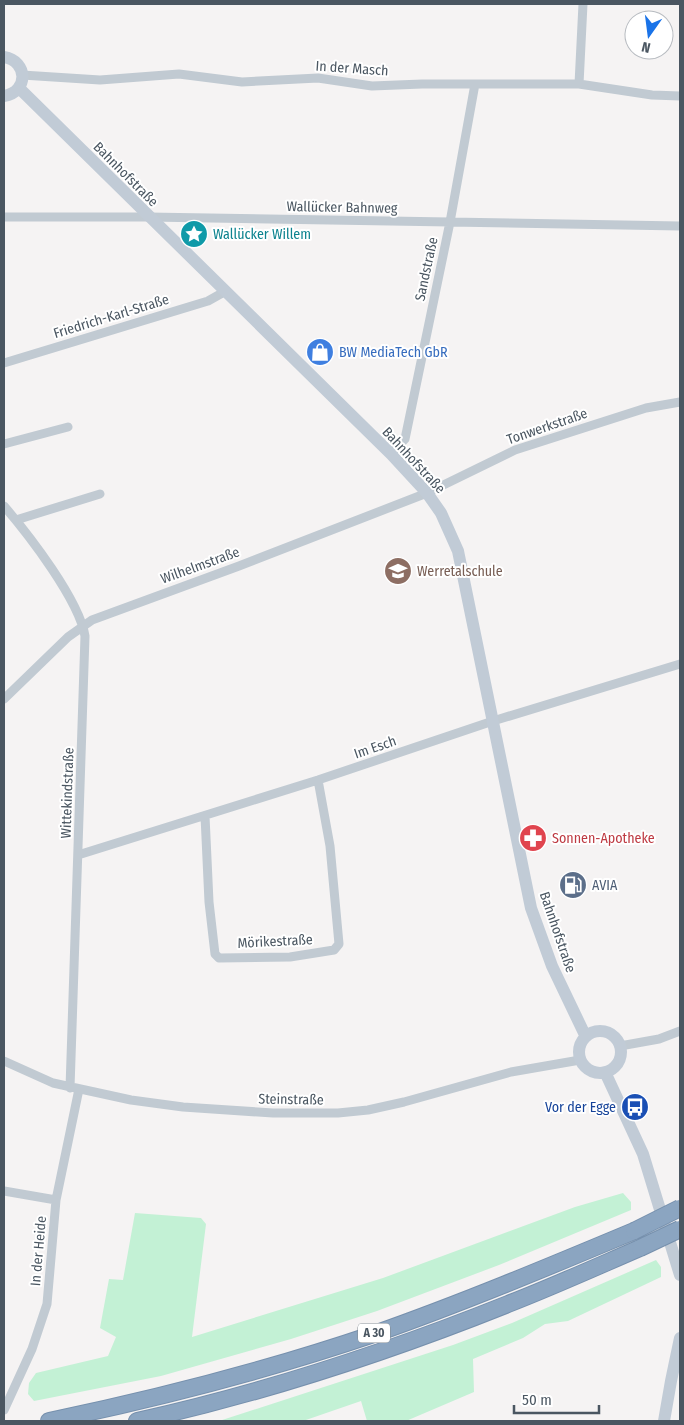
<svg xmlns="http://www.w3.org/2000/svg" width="684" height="1425" font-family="'Fira Sans Condensed',sans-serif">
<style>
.green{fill:#c3f1d5}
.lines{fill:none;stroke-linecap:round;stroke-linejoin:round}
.highway-casing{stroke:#7690ad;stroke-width:18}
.street{stroke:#c1cad2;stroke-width:9}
.secondary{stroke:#c1cbd6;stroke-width:12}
.highway{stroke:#8ba5c1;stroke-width:16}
.highway-bridge-casing{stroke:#7690ad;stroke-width:18;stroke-linecap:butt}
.highway-bridge{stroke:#8ba5c1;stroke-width:16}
.labels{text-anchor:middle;stroke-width:4;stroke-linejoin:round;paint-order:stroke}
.shield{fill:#fff;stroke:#808990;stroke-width:1}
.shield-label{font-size:12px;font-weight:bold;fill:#4a5661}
.street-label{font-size:14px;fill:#4a5661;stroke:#fff}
.culture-label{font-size:14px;fill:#0d838f;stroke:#fff;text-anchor:start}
.shop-label{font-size:14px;fill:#366cbe;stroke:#fff;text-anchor:start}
.education-label{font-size:14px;fill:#785e54;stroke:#fff;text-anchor:start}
.health-label{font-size:14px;fill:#be3a42;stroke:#fff;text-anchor:start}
.service-label{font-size:14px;fill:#4e5e75;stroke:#fff;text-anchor:start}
.transit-label{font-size:14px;fill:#164399;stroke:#fff;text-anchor:end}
</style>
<rect width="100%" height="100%" fill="#f5f3f3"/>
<path class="green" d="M623,1193L631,1202V1210L499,1265L377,1311L291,1339L161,1376L34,1401L28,1394L29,1383L36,1373L108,1356L116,1337L100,1328L109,1279L123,1280L135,1213L201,1218L206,1224L192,1337L383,1278L575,1207Z
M656,1260L661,1267V1277L568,1321L545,1324L523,1338L473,1359L474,1392L406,1421H367L361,1401L303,1421H219L453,1345L512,1323Z"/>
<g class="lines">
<g class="highway-casing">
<path id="highway" d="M49,1421C159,1398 268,1370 374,1334C462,1303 548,1267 634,1231
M137,1421C263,1393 388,1352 508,1304C552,1287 596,1267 640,1248"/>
</g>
<path class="street" d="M22,75L100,80L179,74L242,82L318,78L372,86L422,84H579L652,95L680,96
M579,84L583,4
M4,217H148L680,226
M4,363L208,301L224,292
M4,444L68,427
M391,454L405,439L450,222L475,84
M4,506C29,535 79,600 85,636L70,1088
M16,520L100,494
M4,699L68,637L92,620L239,566L427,493L515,450L646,408L680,402
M205,816L209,902L215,954L219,958L290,957L334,950L339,944L330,846L318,780
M78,855L318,780L493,721L680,664
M620,1046L659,1039L680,1031
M4,1061L53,1083L131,1100L183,1107L273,1113H338L368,1110L404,1102L511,1072L580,1060
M4,1191L56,1200
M4,1410L32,1349L47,1304L56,1200L79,1089"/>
<path class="secondary" d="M4,57C28,61 29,92 4,96
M19,88L391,454L427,493L441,513L458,551L531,908L552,966L585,1035
M579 1052a21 21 0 1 1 42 0a21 21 0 1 1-42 0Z
M605,1072L643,1154L680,1275
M664,1421L671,1381L680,1338"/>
<use href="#highway" class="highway"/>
<g class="highway-bridge-casing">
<path id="highway-bridge" d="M634,1231L680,1208
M640,1248L680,1229"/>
</g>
<use href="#highway-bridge" class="highway-bridge"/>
</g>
<defs>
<g id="sight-disc" transform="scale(1.4375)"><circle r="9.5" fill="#0f9aa8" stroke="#fff"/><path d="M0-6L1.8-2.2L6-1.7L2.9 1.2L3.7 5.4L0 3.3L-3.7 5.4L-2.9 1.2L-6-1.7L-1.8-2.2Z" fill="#fff"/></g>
<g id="shop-disc" transform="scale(1.4375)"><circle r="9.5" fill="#3f7fe0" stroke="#fff"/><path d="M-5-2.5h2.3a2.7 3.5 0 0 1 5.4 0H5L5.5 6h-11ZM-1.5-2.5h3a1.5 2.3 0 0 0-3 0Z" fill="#fff"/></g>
<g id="school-disc" transform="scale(1.4375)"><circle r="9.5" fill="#8d6e63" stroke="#fff"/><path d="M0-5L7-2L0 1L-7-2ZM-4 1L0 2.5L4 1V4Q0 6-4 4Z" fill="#fff"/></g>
<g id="pharmacy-disc" transform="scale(1.4375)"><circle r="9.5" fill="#e0444e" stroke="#fff"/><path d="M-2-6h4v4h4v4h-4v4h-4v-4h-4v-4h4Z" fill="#fff"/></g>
<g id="fuel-disc" transform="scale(1.4375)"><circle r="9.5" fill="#5c6f8a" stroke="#fff"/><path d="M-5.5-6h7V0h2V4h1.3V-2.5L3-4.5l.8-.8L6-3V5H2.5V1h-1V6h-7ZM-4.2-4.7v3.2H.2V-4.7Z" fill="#fff"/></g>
<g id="bus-disc" transform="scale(1.4375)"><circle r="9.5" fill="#1a4fb4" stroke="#fff"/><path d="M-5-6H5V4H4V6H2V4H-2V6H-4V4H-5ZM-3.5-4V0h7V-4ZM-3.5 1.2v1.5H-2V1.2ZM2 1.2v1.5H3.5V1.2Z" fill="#fff"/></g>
</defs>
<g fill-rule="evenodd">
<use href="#sight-disc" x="194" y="234"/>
<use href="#shop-disc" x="320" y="352"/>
<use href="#school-disc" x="398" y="571"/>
<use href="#pharmacy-disc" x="533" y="838"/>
<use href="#fuel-disc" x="573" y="885"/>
<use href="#bus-disc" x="635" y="1107"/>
</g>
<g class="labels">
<rect class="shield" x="358" y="1323.5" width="32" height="19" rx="4"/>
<g class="shield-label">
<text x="374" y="1337">A 30</text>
</g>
<g class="street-label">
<text transform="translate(352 68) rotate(4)" y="5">In der Masch</text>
<text transform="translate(126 174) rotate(45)" y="5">Bahnhofstraße</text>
<text transform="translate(342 207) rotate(1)" y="5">Wallücker Bahnweg</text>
<text transform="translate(426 269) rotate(-78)" y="5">Sandstraße</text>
<text transform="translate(111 316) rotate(-17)" y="5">Friedrich-Karl-Straße</text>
<text transform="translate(547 426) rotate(-19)" y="5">Tonwerkstraße</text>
<text transform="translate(414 460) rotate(47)" y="5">Bahnhofstraße</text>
<text transform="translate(200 565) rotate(-20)" y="5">Wilhelmstraße</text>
<text transform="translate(375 747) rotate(-19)" y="5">Im Esch</text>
<text transform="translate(67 793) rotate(-88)" y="5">Wittekindstraße</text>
<text transform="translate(558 932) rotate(71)" y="5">Bahnhofstraße</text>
<text transform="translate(275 941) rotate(-3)" y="5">Mörikestraße</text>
<text transform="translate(291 1099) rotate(1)" y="5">Steinstraße</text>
<text transform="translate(38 1251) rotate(-85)" y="5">In der Heide</text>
</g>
<g class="culture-label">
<text x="213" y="239">Wallücker Willem</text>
</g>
<g class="shop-label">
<text x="339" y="357">BW MediaTech GbR</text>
</g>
<g class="education-label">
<text x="417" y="576">Werretalschule</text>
</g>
<g class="health-label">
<text x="552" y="843">Sonnen-Apotheke</text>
</g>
<g class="service-label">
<text x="592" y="890">AVIA</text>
</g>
<g class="transit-label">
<text x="616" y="1112">Vor der Egge</text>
</g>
</g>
<rect width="684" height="1425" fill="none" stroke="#4a5661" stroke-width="10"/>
<g transform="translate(649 35) rotate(194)"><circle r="24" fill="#ffffff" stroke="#b7bbc0"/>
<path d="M0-4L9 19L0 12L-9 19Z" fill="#1a73e8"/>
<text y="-8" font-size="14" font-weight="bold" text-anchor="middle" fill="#4a5661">N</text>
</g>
<path d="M514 1405v8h85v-8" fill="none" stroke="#4a5661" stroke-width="2.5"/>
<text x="522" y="1405" font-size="15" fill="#4a5661" stroke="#ffffff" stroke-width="4" paint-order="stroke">50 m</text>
</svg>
